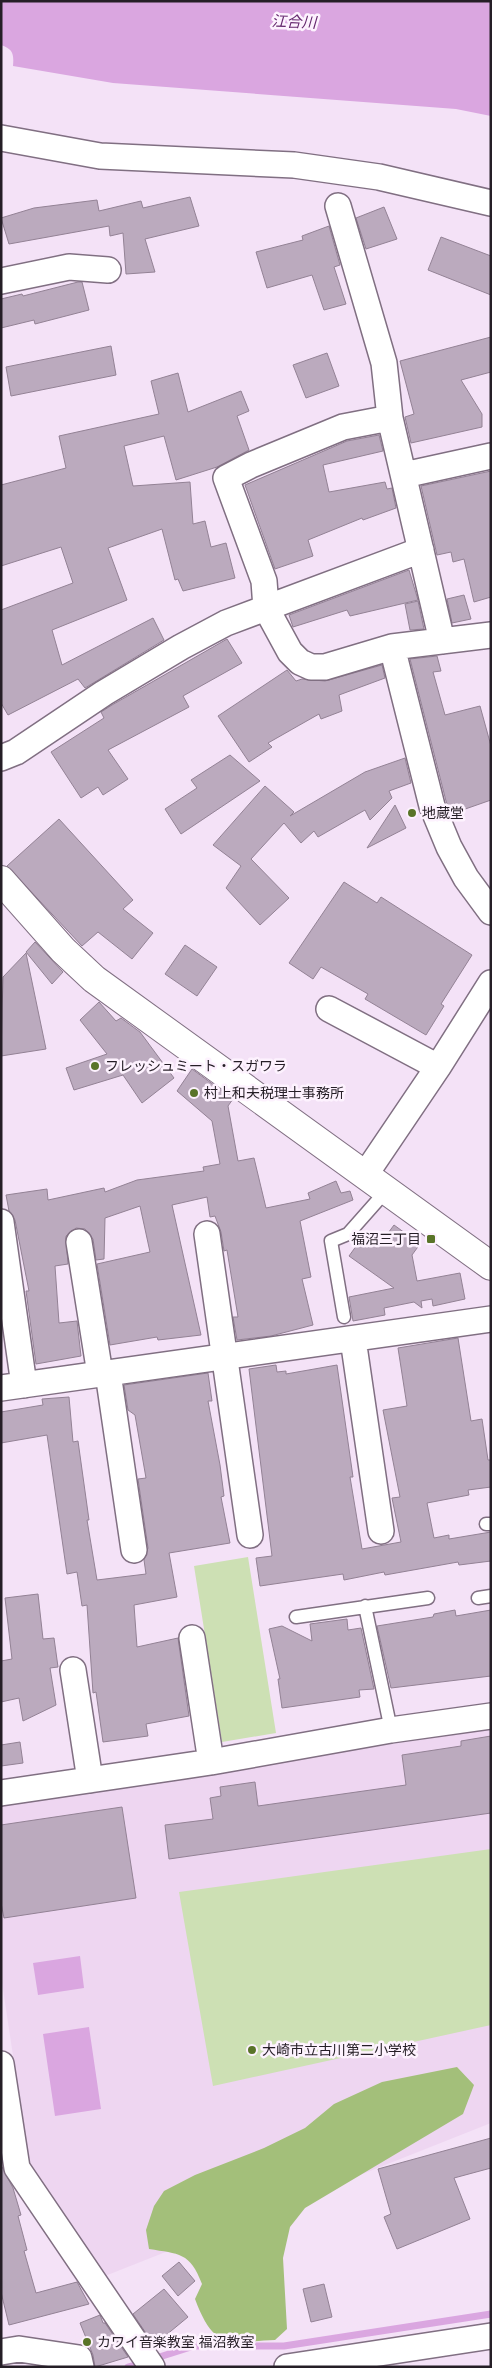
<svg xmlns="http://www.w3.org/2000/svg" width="492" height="2368" font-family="Rubik,'Noto Sans JP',sans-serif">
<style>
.built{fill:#eed6f1}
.green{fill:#cde0b4}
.forest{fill:#a3bf7a}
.water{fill:#daa6e0}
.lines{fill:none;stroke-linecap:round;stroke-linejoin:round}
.stream{stroke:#daa6e0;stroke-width:7}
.building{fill:#bbaabe;stroke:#938295}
.service-casing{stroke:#806f82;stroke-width:15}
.minor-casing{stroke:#806f82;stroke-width:28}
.tertiary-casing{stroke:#806f82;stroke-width:30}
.service{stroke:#fff;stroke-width:12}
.minor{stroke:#fff;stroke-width:25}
.tertiary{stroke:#fff;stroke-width:28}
.poi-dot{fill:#597428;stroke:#fdf2fe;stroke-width:2}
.labels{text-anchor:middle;stroke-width:5;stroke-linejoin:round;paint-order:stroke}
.poi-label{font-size:14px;fill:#251e26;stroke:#fdf2fe;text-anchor:start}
.water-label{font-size:15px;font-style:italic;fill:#65286e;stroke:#fdf2fe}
</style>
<rect width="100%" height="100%" fill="#f4e2f7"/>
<path class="built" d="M491,1729V2123L105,2276L31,2175L1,1976V1804Z"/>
<path class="green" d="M248,1557L276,1733L222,1742L194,1566Z
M491,1849V2025L213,2086L179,1892Z"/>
<path class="forest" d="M457,2067L474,2085L463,2114L305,2208L290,2227L283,2258L287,2329L275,2340C228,2342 214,2350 195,2299L202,2284C190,2252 179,2254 149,2249L146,2230L154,2206L164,2191L195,2175L264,2148L305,2128L334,2104L382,2082Z"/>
<path class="water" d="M1,1H491V116L456,109L113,83L13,66C14,54 13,49 1,45Z
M80,1956L84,1988L38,1995L33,1963Z
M89,2027L101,2109L55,2116L43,2034Z"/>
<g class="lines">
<path class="stream" d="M153,2359L194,2346H284L491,2314
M128,2367L142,2363"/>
</g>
<path class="building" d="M190,197L199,226L145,239L155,272L126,274L123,233L110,236L109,226L9,244L1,218L34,208L97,200L99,211L141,201L143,208Z
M384,207L397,239L366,249L356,218Z
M329,226L340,265L334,267L346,304L324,310L312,275L267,288L256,252L303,240L302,236Z
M441,237L491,256V295L428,270Z
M78,282H82L89,310L35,324L34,320L1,328V299L22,294L23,296Z
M491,337V372L461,380L482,414V427L411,443L405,417L414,414L400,361Z
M111,346L116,375L11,396L6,367Z
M327,353L339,386L306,398L293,365Z
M178,373L188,412L241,391L249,411L237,416L249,450L217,467L176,480L164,436L124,446L133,486L190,482L193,524L205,521L211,547L226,543L235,578L183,591L178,579L175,580L162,529L108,548L127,600L52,630L62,665L153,618L164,640L85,688L78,679L8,715L1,703V610L73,583L61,547L1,566V485L66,468L59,436L159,414L151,381Z
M379,435L383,451L323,465L329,492L385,482L387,489L392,488L396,508L363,520L362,518L308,540L313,556L275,569L245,485L347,441Z
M491,471V597L474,602L464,559L453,562L451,552L437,555L421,486Z
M409,570L418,600L350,616L347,610L293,627L289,615Z
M464,595L471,619L452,623L447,599Z
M418,601L424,629L410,630L405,604Z
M227,639L242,663L183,696L189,707L108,750L128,779L103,795L98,787L81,798L51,752L104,718L101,712L112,705Z
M437,656L441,671L433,672L445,715L480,706L491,746V800L451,814L446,801L410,659Z
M382,665L385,678L339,695L342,711L321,719L319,714L268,743L272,747L249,762L218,716L287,670L296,681L302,679L325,681Z
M230,755L260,781L181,834L165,809L197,788L191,780Z
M405,758L411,783L389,791L392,798L370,820L365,810L318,837L314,831L301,843L284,823L251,859L289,898L260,925L226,888L241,866L213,845L265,786L294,812L290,816L365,772Z
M395,805L406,828L367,848Z
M59,819L133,900L123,909L153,933L132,959L98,932L82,946L7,866Z
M344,882L377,903L381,897L472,955L441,1004L444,1006L426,1035L365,999L368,994L321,967L313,979L289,963Z
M35,942L63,972L52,984L26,952Z
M185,945L217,967L197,996L165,974Z
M26,953L46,1049L1,1056L3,977Z
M99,1002L116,1021L121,1018L140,1032L174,1078L142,1103L123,1075L74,1090L66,1068L107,1054L80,1020Z
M192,1069L233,1099L228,1106L238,1161L254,1158L266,1208L310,1199L308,1193L336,1181L341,1193L350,1191L353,1200L300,1221L311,1277L302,1279L313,1325L271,1336L237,1340L233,1317H238L227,1250L224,1251L221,1232L215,1216L210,1217L207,1197L172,1205L201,1335L158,1340L157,1337L110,1345L97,1264L150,1252L140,1206L105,1218L104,1259L96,1260L93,1239L85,1229L76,1228L66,1236L68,1264L55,1266L59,1323L77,1321L81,1356L36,1364L26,1291H29L15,1220L9,1211L6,1195L47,1189L48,1200L104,1188L105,1192L137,1180L204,1171L203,1167L220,1164L212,1121L177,1091Z
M394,1225L420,1244L412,1255L417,1281L460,1273L465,1299L433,1306L432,1299L421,1301L422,1308L414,1302L384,1308L385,1315L353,1321L349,1297L394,1288L349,1256L362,1238L377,1248Z
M458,1338L471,1421L482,1419L488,1460H491V1487L468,1490L469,1495L427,1503L434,1538L449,1535V1539L491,1532V1561L459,1565L458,1562L385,1575L384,1572L344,1580L343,1574L260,1586L256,1558L272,1556L249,1369L276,1365L277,1372L286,1371V1374L337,1365L353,1477H350L362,1549L401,1542L392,1498L400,1497L383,1410L407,1406L398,1348Z
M208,1373L212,1401H208L220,1465L224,1496L221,1497L230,1543L169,1553L177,1597L134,1605L137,1647L178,1638L189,1716L146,1724L148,1736L103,1742L96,1692L93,1693L87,1605L82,1606L77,1572L67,1574L47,1435L1,1443V1412L43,1405L42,1399L69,1397L73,1442L78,1441L89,1520H87L97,1580L146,1574L144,1560L148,1548L138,1479L146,1478L135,1415L128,1410L124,1385Z
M38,1594L43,1639L54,1638L58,1667L50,1668L56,1705L23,1721L19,1698L1,1702V1661L12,1659L5,1598Z
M455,1610L456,1616L491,1610V1676L391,1688L377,1626L433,1617L434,1614Z
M347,1619L348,1630L361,1628L374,1689L359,1690L360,1697L282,1708L278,1679H280L269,1629L282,1626L312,1641L310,1624Z
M491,1736V1813L169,1859L165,1825L213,1819L210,1798L221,1796L220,1787L255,1782L258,1806L406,1785L402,1755L461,1746V1741Z
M20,1742L23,1763L1,1766V1745Z
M122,1807L136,1898L4,1918L1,1903V1825Z
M491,2138V2168L454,2178L470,2219L397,2249L384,2217L391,2214L378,2169Z
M1,2165L13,2188L21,2215L18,2216L27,2250L24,2251L36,2293L77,2282L89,2304L9,2325L1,2292Z
M179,2262L195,2281L178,2296L162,2276Z
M324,2284L332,2317L311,2322L303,2289Z
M164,2289L188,2317L154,2345L133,2314Z
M100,2315L103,2323H105L128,2357L95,2367L93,2355L80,2323Z"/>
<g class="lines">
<g class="service-casing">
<path id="service" d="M344,1317L331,1241L348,1234L386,1191
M486,1524H491
M478,1598L491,1596
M365,1606L391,1730
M296,1617L428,1598"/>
</g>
<g class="minor-casing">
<path id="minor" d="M1,138L100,156L294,165L379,177L491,203
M338,206L384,363L390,418L343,427L251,465L226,478L264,581L266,608L290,652L300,662L311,667H325L392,647L491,635
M1,281L69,267L108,270
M390,418L442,641
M404,475L491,456
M392,647L432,806L449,847L466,878L491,912
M1,758L16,752L104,693L181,647L226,623L421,550
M329,1009L438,1067
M365,1175L438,1067L491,983
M1,1222L24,1385
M207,1234L250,1535
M79,1242L100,1374
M353,1339L381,1531
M108,1373L134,1550
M1,1388L491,1319
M192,1638L211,1762
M73,1670L90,1780
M1,1793L211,1762L391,1730L491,1716
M1,2064L17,2168L152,2367
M1,2352L19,2349L79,2358L81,2367
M287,2367L491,2336"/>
</g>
<g class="tertiary-casing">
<path id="tertiary" d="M1,880L63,950L94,979L491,1266"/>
</g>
<use href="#service" class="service"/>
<use href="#minor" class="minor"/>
<use href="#tertiary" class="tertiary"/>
</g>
<g class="poi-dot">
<circle cx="412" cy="813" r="5"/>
<circle cx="95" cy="1066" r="5"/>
<circle cx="194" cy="1093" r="5"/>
<rect x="426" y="1234" width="10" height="10" rx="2.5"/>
<circle cx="252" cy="2050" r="5"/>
<circle cx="87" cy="2342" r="5"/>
</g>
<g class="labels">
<g class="poi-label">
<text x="422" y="818">地蔵堂</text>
<text x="105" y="1071">フレッシュミート・スガワラ</text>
<text x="204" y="1098">村上和夫税理士事務所</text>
<text x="421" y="1244" text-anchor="end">福沼三丁目</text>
<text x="262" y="2055">大崎市立古川第二小学校</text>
<text x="97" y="2347">カワイ音楽教室 福沼教室</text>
</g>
<g class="water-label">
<text transform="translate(294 22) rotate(2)" y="5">江合川</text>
</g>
</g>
<rect width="492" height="2368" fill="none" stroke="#251e26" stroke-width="5"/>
</svg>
